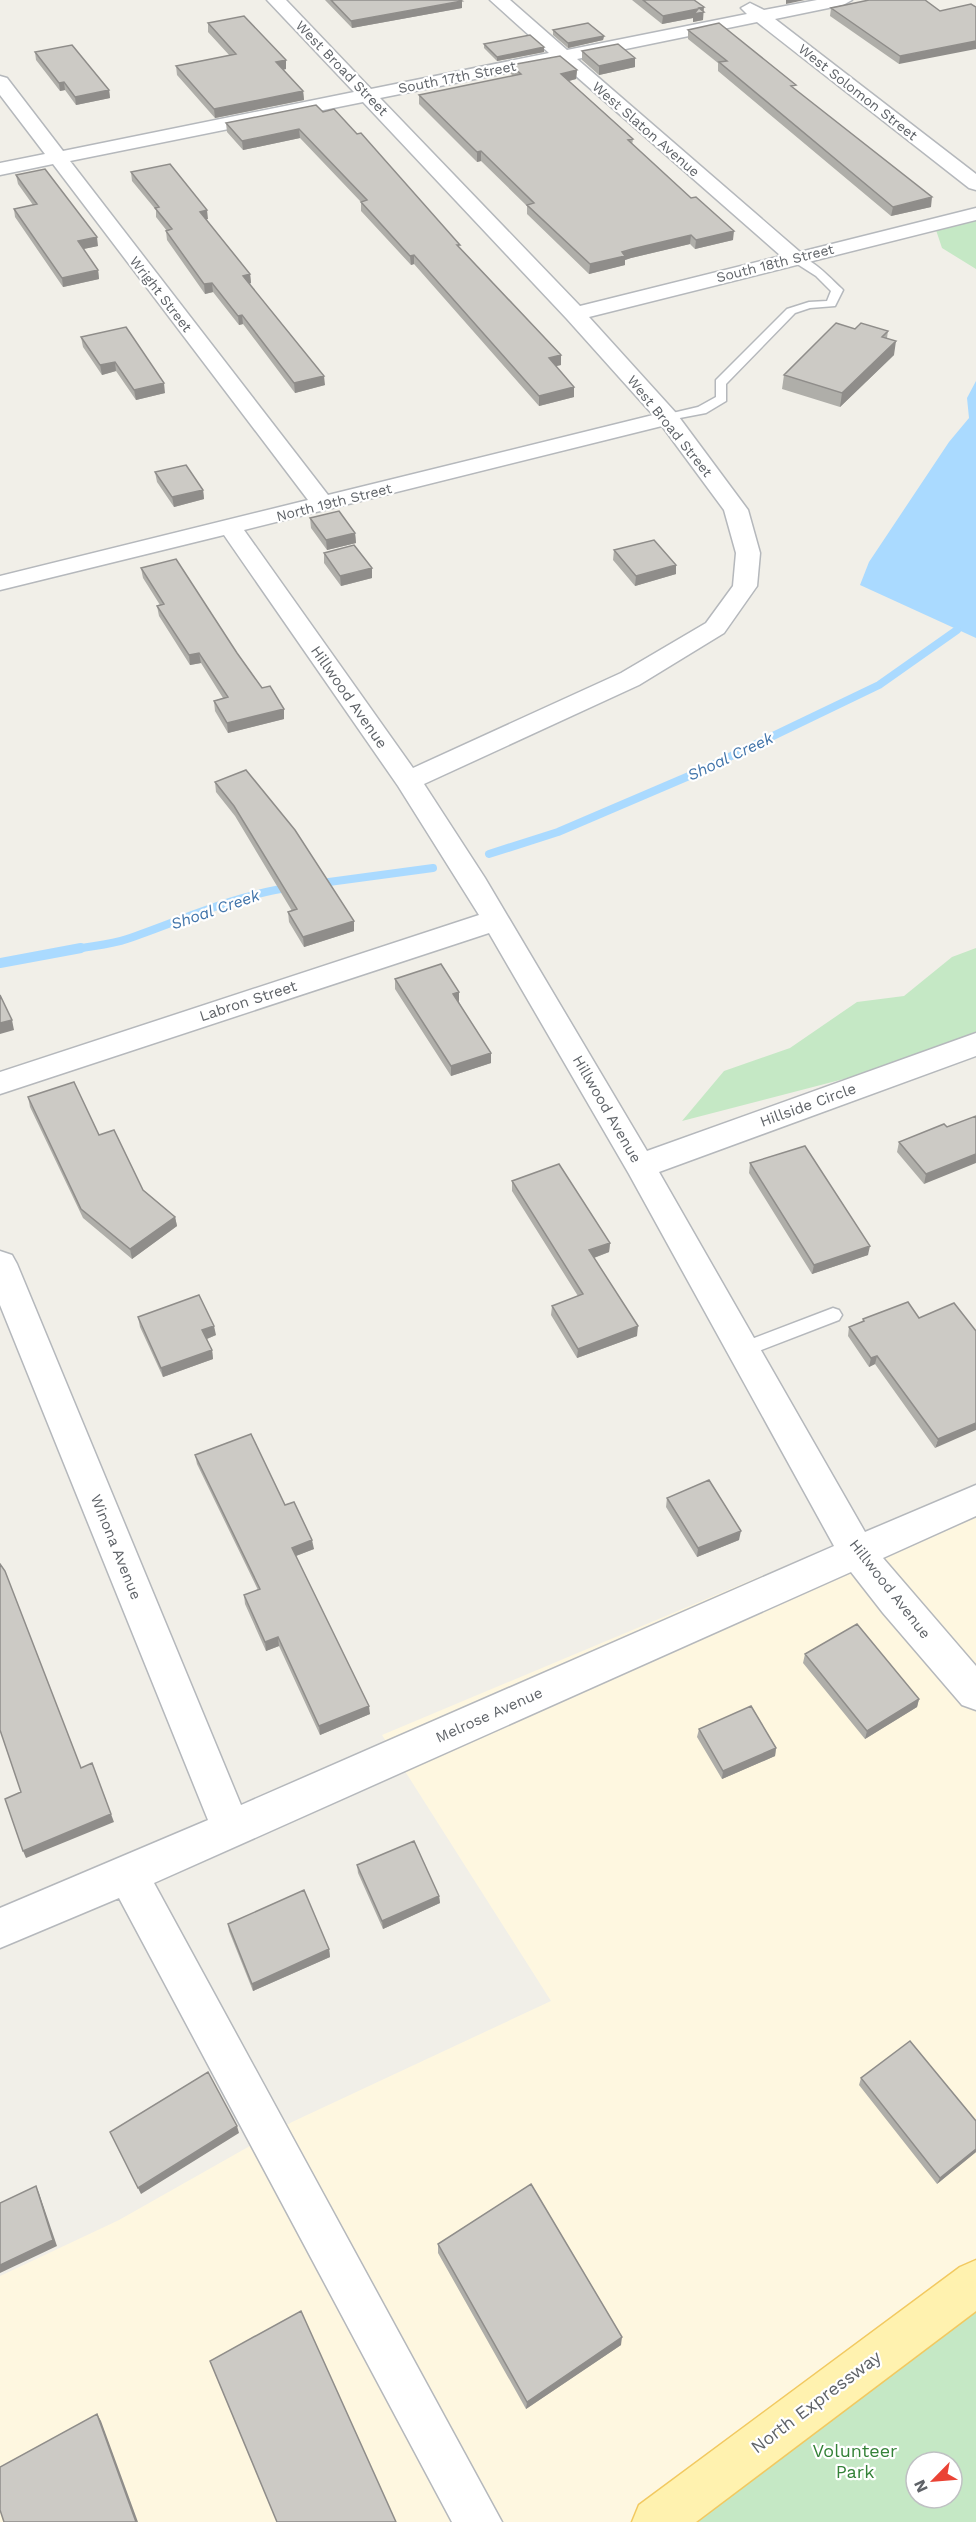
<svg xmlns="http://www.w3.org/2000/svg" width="976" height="2522" font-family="'Work Sans',sans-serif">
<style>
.commercial{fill:#fef7e0}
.green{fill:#c5e8c5;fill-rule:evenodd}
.water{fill:#aadaff}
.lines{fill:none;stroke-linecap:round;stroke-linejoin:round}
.stream-far1{stroke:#aadaff;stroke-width:8}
.stream{stroke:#aadaff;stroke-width:10}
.lane-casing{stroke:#b5b8bc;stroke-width:3}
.street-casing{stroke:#b5b8bc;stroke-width:3}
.primary-casing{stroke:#f2c960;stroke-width:3}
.lane{fill:#fff;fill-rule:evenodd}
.street{fill:#fff;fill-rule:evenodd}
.primary{fill:#fff2af;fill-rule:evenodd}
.wall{fill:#afaea9}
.shaded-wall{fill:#8f8d8a}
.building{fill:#cccac5;stroke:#8f8d8a;stroke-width:1.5}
.labels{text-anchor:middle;stroke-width:4.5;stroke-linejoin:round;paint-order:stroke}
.far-street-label{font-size:14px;fill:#5f6368;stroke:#fff}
.street-label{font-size:15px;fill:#5f6368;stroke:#fff}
.water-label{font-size:16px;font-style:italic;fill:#4174aa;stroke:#fff}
.near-street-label{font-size:18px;fill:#5f6368;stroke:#fff}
.near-park-label{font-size:18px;fill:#348238;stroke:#fff}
</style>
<rect width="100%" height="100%" fill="#f1efe8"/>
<path class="commercial" d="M976,1486V2273L692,2522H0V2276L119,2220L292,2122L551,2001L382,1735Z"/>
<path class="green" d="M976,214V269L942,248L934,224Z
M976,948V1049L967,1047L682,1121L724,1071L790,1048L857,1002L904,996L952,957Z
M976,2273V2522H692ZM916,2462H952V2498H916Z"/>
<path class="water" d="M976,381V638L860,585L869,562L949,442L969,418L967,398Z"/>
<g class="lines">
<path class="stream-far1" d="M489,854L558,832L696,773L879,685L957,630
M314,884L433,868
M72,950C90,946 110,945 127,939C182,920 235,895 293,887"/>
<path class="stream" d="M0,963L81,948"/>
<g class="lane-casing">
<path id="lane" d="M791,256C808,253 829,277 841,288L843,290L835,306L810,308L795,313L726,384V401L706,413L664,421V415L698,407L716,397V380L787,309L809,302L827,301L831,291L816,276L791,260Z
M833,1308L839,1310L842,1315L839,1320L743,1357L736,1355L734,1350L736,1345Z"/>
</g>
<g class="street-casing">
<path id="street" d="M267,0H286L371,89L549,53L490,0H510L567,50L747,14L741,8L750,3L764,10L817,0H852L843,5L775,19L976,174V190L969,188L757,22L577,59L800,252L976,208V220L589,317L676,413L748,510L760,553L757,586L724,633L639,685L424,784L485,878L647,1151L976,1033V1056L659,1172L865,1532L976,1485V1516L883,1558L976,1666V1710L962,1705L883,1613L851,1572L154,1883L502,2522H452L119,1898L0,1948V1908L208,1820L0,1305V1251L12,1255L17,1264L241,1805L834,1546L629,1174L489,933L0,1094V1072L479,915L398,786L224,535L0,590V576L308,500L53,164L0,175V163L45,154L0,95V76L7,78L63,151L354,92ZM560,62L781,256L580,306L380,98ZM363,102L567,319L653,415L328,495L70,161ZM662,426L724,510L736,553L733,586L706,623L621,673L413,768L244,530Z"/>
</g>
<g class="primary-casing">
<path id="primary" d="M976,2260V2311L696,2522H632L639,2505L960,2267Z"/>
</g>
<use href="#lane" class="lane"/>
<use href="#street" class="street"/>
<use href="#primary" class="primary"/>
</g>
<path class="wall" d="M325,0H460L462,1V8L352,28Z
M632,0H694L703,12V20L693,22V18L662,24Z
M831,8L940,11L899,64L830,16Z
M208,23L286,69L283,70L303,91L304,100L215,118L177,75L176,66L230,56L208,32Z
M553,30L604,36L603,40L568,48L553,35Z
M688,30L796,90L931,207L891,216L718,71V63L688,39Z
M484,44L544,47V52L497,61L484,48Z
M582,51L635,67L599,75L582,60Z
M35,52L109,90L110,98L76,105L65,90L60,91L36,60Z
M511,65L577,70L576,79L569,81L633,139L632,145L733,240L695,249L690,244L631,258L625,260V265L589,274L527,214V206L481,161L477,162L419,104V95L513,76L511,74Z
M316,105L460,248L561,355V365L555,366L574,387V397L539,406L414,264L411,265L361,211V202L300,138L243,150L227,132L226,123Z
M131,172L208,219H206L250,274L251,283L249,284L325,385L295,393L243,324L239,325L213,292L205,294L167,240L166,231H167L156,217V210L132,181Z
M16,175L98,246L83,249L98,270L99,279L63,287L15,217L14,209L33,205L18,184Z
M855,329L888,331L887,338L894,355L840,407L782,389L784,375Z
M81,337L165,393L136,400L116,371L102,375L83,347Z
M155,472L203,490L204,499L174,507L157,482Z
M310,518L355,533L356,543L327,550L311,528Z
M614,550L676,574L635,586L613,560Z
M324,553L372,568V578L341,586L324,563Z
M141,568L237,653L262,688L284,709V719L228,733L215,711L214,701L223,698L201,663L190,665L159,616L157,606L160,605L143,578Z
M215,782L354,921V931L304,947L289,922L288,912L292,911L235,816L216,792Z
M395,979L459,1002L491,1063L451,1076L395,989Z
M28,1097L99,1135L143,1190L175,1217L177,1226L132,1259L83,1218L30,1107Z
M947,1127L924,1184L897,1152L899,1142Z
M750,1163L868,1255L812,1274L749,1173Z
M512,1181L610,1243L609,1252L594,1258L637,1336L577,1358L551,1315L552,1306L578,1296L512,1191Z
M138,1317L216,1335L207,1339L212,1350L213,1359L163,1377L140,1327Z
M919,1318L976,1331L935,1448L875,1364L869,1367L848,1336L849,1327L862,1322L863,1319Z
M195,1455L285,1505L314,1549L296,1556L370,1714L320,1735L279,1646L266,1651L245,1604L244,1595L258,1590L197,1464Z
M667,1498L739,1540L697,1557L666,1507Z
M805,1654L919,1699L917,1707L865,1739L803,1663Z
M699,1729L776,1748L775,1756L722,1779L697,1737Z
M357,1865L439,1896L440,1903L383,1929L358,1873Z
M228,1924L329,1949L330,1957L253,1991L229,1931Z
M861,2078L976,2121V2152L937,2184L859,2085Z
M438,2244L621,2345L526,2409L438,2253Z"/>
<path class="shaded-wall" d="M786,0H805L786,4Z
M462,1V8L352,28L351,21Z
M704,7L703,20L693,22V18L662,24L663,16Z
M604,36L603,40L568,48V43Z
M976,41V49L899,64L900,56Z
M544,47V52L497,61V57Z
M635,58V67L599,75V66Z
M286,60V69L277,71L276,62Z
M577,70L576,79L561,83V74Z
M64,82L65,90L60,91L59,83Z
M109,90L110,98L76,105L75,97Z
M303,91L304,100L215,118L214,109Z
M299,129L300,138L243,150L242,141Z
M481,151V161L477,162V152Z
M932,197L931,207L891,216L893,207Z
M207,210L208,219L200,221V212Z
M734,231L733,240L695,249L696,240Z
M691,235L690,244L631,258L625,260V265L589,274L590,264L632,249Z
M97,237L98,246L79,250L78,241Z
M414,255V264L411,265L410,256Z
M98,270L99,279L63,287L62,278Z
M250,274L251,283L244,285L243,276Z
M212,283L213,292L205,294L204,284Z
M242,315L243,324L239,325L238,316Z
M896,341L894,355L840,407L842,393Z
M561,355V365L548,368L549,358Z
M115,362L116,371L102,375L100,365Z
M324,376L325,385L295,393L294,383Z
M164,383L165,393L136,400L134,390Z
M574,387V397L539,406V396Z
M203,490L204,499L174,507L172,497Z
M355,533L356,543L327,550L326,540Z
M676,565V574L635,586L636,576Z
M372,568V578L341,586L340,576Z
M199,653L201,663L190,665L189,655Z
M284,709V719L228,733L227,723Z
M354,921V931L304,947L303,937Z
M459,992V1002L453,1003V994Z
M12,1020L14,1030L0,1034V1023Z
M491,1053V1063L451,1076V1066Z
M976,1154V1163L924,1184L926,1174Z
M175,1217L177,1226L132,1259L130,1249Z
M610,1243L609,1252L588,1260L589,1250Z
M870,1246L868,1255L812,1274L814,1265Z
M214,1326L216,1335L204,1340L202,1330Z
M638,1326L637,1336L577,1358L578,1349Z
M212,1350L213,1359L163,1377L161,1368Z
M877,1356L875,1364L869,1367L871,1358Z
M976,1423V1430L935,1448L938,1439Z
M741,1531L739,1540L697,1557L698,1548Z
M312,1540L314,1549L293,1557L292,1548Z
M278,1637L279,1646L266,1651L265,1642Z
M919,1699L917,1707L865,1739L867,1731Z
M369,1706L370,1714L320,1735L319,1726Z
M776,1748L775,1756L722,1779L723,1771Z
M111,1814L114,1822L26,1858L23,1851Z
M439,1896L440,1903L383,1929L382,1921Z
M329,1949L330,1957L253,1991L252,1984Z
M237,2126L239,2133L141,2194L138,2188Z
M976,2149V2152L937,2184L940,2178Z
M36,2186L39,2193L57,2246L0,2273V2265Z
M622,2337L621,2345L526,2409L527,2402Z
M97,2414L101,2421L138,2522H136Z"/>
<path class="building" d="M331,0H460L462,1L351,21Z
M643,0H694L704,7L699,8L704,12L694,14L698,9L663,16Z
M869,0H925L940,11L971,4L976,7V41L900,56L831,8Z
M244,16L286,60L276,62L303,91L214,109L176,66L236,54L208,23Z
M588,23L604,36L568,43L553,30Z
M719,23L796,85L791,86L932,197L893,207L719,62L727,61L688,30Z
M530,35L544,47L497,57L484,44Z
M618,44L635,58L599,66L582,51Z
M72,45L109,90L75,97L64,82L59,83L35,52Z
M560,56L577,70L561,74L633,139L628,140L691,198L696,197L734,231L696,240L691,235L632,249L622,252L625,256L590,264L527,205L534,203L481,151L477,152L419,95L521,74L511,65Z
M316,105L323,112L334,109L357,134L361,133L460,245H457L561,355L549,358L574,387L539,396L414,255L410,256L361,202L367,200L299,129L242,141L226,123Z
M170,164L207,210L200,212L250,274L243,276L324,376L294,383L242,315L238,316L212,283L204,284L166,231L172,229L155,208L159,207L131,172Z
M45,169L97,237L78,241L98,270L62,278L14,209L37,204L16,175Z
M836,323L855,329L861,323L888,331L882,337L896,341L842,393L784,375Z
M126,327L164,383L134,390L115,362L100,365L81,337Z
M186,465L203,490L172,497L155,472Z
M339,511L355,533L326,540L310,518Z
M654,540L676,565L636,576L614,550Z
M354,545L372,568L340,576L324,553Z
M176,559L237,653L262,688L270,686L284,709L227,723L214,701L228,697L199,653L189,655L157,606L164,604L141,568Z
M246,770L295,830L354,921L303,937L288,912L297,909L234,806L215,782Z
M441,964L459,992L453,994L491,1053L451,1066L395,979Z
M0,995L12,1020L0,1023Z
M74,1082L99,1135L114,1130L143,1190L175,1217L130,1249L81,1209L28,1097Z
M976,1116V1154L926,1174L899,1142L944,1124L947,1127Z
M805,1146L870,1246L814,1265L750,1163Z
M559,1164L610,1243L589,1250L638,1326L578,1349L552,1306L583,1294L512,1181Z
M199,1295L214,1326L202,1330L212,1350L161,1368L138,1317Z
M908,1302L919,1318L954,1303L976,1331V1423L938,1439L877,1356L871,1358L849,1327L864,1321L863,1319Z
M251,1434L285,1505L294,1502L312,1540L292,1548L369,1706L319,1726L278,1637L265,1642L244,1595L260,1589L195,1455Z
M709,1480L741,1531L698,1548L667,1498Z
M0,1564L5,1571L81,1768L92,1763L111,1814L23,1851L5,1799L21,1792L0,1730Z
M857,1624L919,1699L867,1731L805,1654Z
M751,1706L776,1748L723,1771L699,1729Z
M414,1841L439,1896L382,1921L357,1865Z
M304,1890L329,1949L252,1984L228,1924Z
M910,2041L976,2121V2149L940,2178L861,2078Z
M208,2072L237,2126L138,2188L110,2132Z
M531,2184L622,2337L527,2402L438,2244Z
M36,2186L53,2240L0,2265V2203Z
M301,2311L396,2522H277L210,2361Z
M97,2414L136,2522H4L0,2510V2467Z"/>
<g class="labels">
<g class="far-street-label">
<text transform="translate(342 68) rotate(46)" y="5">West Broad Street</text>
<text transform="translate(457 77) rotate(-11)" y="5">South 17th Street</text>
<text transform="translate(858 92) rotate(38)" y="5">West Solomon Street</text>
<text transform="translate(646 129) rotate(41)" y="5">West Slaton Avenue</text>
<text transform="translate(775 263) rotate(-14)" y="5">South 18th Street</text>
<text transform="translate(161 294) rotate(52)" y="5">Wright Street</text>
<text transform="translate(670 426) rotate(51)" y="5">West Broad Street</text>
<text transform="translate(334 502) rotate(-14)" y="5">North 19th Street</text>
</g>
<g class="street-label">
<text transform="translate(349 697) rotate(55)" y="5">Hillwood Avenue</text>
<text transform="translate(248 1001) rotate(-18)" y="5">Labron Street</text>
<text transform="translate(808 1105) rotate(-20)" y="5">Hillside Circle</text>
<text transform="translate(607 1109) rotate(60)" y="5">Hillwood Avenue</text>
<text transform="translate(116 1547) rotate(68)" y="5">Winona Avenue</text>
<text transform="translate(890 1589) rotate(52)" y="5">Hillwood Avenue</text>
<text transform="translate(489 1715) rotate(-24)" y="5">Melrose Avenue</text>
</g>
<g class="water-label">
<text transform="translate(730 756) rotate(-25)" y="6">Shoal Creek</text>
<text transform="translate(215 909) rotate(-19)" y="6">Shoal Creek</text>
</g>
<g class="near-street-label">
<text transform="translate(816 2402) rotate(-37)" y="6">North Expressway</text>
</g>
<g class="near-park-label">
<text x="855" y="2457">Volunteer<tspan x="855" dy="21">Park</tspan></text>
</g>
</g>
<g transform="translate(934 2480) rotate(245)"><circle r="28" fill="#ffffff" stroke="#bfc1c3" stroke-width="1.5"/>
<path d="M0-4.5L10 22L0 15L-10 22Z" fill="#ea4335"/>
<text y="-9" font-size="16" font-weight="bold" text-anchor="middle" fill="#5f6368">N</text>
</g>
</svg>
